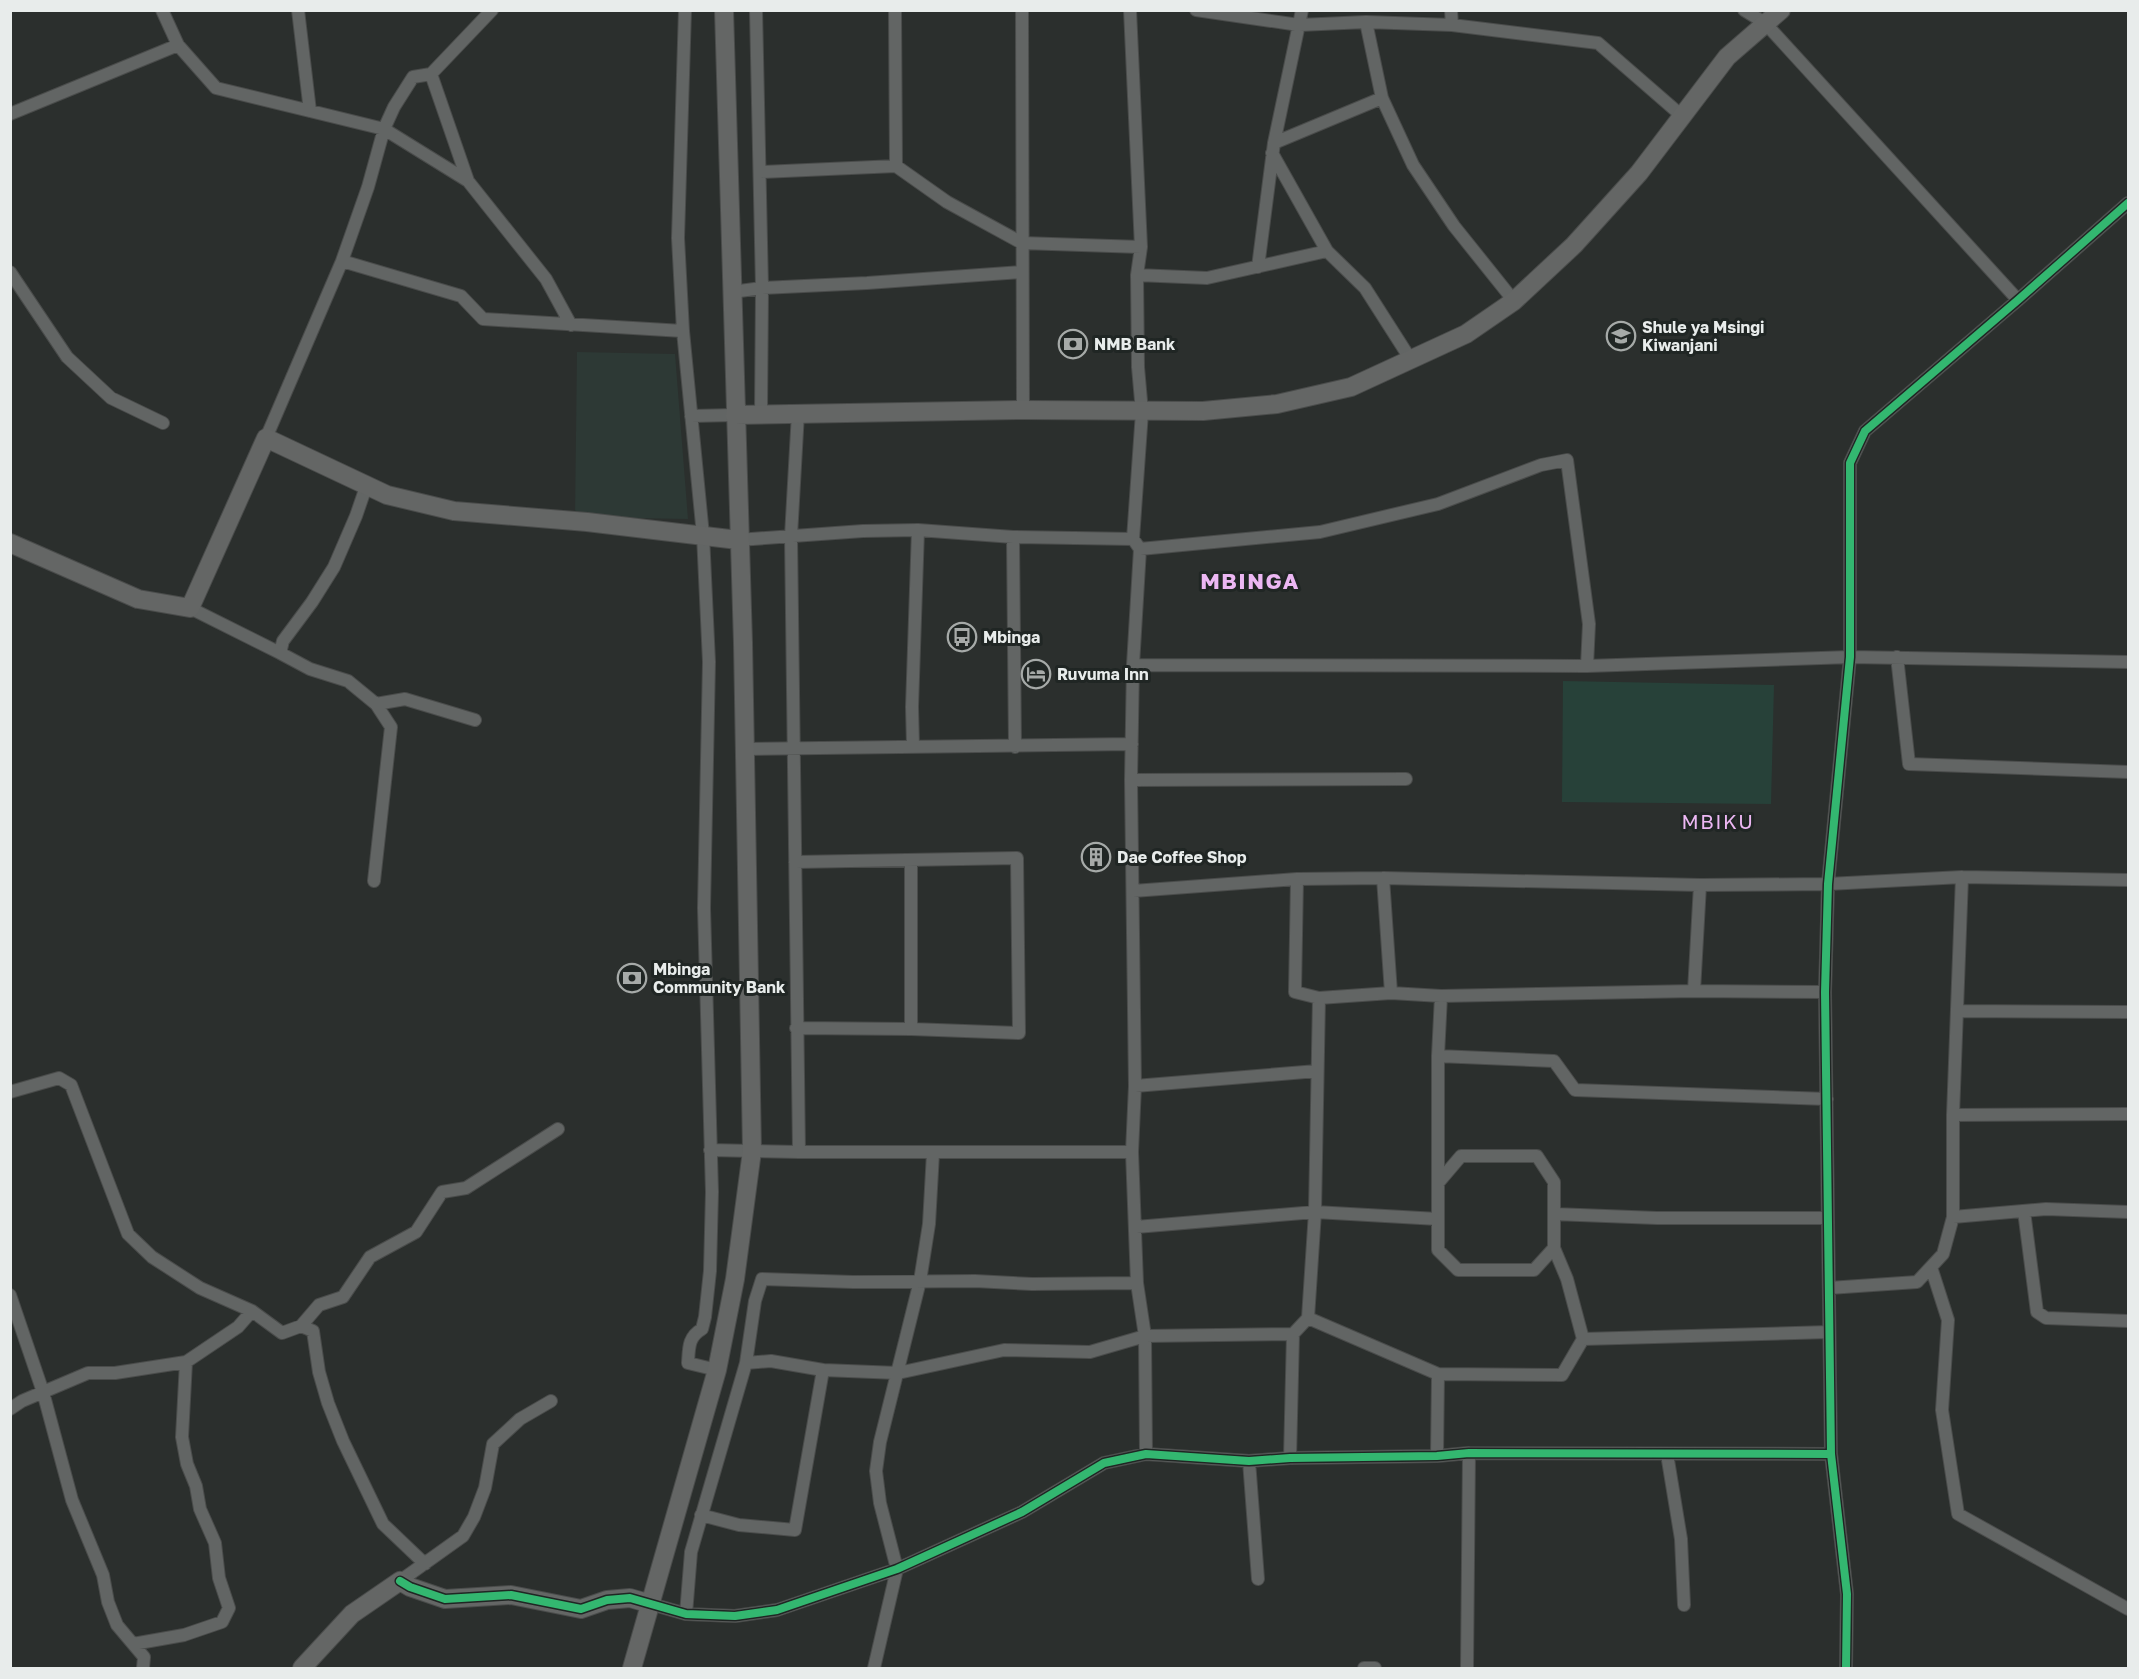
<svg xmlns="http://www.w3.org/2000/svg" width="2139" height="1679" font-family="'Golos Text',sans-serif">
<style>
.built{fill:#2d3935}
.green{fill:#274139}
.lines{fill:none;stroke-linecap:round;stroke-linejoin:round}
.street-casing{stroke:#4a4c4b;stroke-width:14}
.secondary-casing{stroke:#4a4c4b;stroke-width:20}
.street{stroke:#626564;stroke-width:12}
.secondary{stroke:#646665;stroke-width:18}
.cycleway-casing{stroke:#202624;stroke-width:11}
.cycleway{stroke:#33b770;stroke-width:8}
.labels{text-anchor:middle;stroke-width:6;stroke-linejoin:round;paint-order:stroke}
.poi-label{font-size:16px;font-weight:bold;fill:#e8eceb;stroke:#202624;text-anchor:start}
.quarter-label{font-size:20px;letter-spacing:1.5px;fill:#ecb7f3;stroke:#202624}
.district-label{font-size:22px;font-weight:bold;letter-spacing:1.5px;fill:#ecb7f3;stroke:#202624}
</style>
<rect width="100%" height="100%" fill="#2b2f2d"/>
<path class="built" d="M577,352L675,354L688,519L575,517Z"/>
<path class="green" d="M1563,681L1774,685L1771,804L1562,802Z"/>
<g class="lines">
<g class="street-casing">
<path id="street" d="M162,10L178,45L216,88L384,129L468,181
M298,10L310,111
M685,10L678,238L683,331L703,535L709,662L704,908L712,1192L710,1271L705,1317L702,1329C688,1337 689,1348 688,1363L717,1370
M756,10L762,288L761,414
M1022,10L1023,410
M1130,10L1141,247L1137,275L1138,367L1142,412L1133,539L1140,549L1133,665L1131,780L1135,1086L1132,1152L1137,1283L1145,1336L1146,1454
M1196,10L1299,25L1366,22L1452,25L1598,43L1682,116
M1451,10L1452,25
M1744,10L1765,23L2018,300
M1366,22L1382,98L1413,165L1454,226L1514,301
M431,74L468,181L546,279L571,325
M10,114L178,45
M1274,143L1382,98
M1272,153L1327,251L1365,288L1411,360
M896,166L947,202L1022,243L1141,247
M760,172L896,166L895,10
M342,261L461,296L483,319L683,331
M1258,267L1274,143L1302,10
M10,272L67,357L111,398L163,423
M1137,275L1207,278L1327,251
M732,292L762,288L867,283L1022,272
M798,413L791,536L799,1152
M691,416L735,415
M266,438L342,261L368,187L384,129L394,107L413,77L431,74L492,10
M367,484L356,516L334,567L312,602L283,641L280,653L310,669L348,681L376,704L391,727L374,881
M1013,537L1015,747
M738,540L863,531L918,530L1013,537L1133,539
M1140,549L1320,532L1438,504L1541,465L1567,460L1589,624L1587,666
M190,608L280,653
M1897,657L1909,764L2128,772
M1133,665L1587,666L1850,657L2128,662
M376,704L405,699L475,720
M913,746L912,707L918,530
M744,749L1132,744
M1131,780L1406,779
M795,862L1017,858L1019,1033L911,1029L796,1028
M1383,878L1391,993
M1133,891L1297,879L1383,878L1700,885L1828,884L1962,877L2128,880
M1694,991L1700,885
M1319,998L1391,993L1441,996L1694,991L1825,992
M1957,1011L2128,1012
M911,1029V860
M1438,1056L1554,1061L1575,1090L1827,1099
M1135,1086L1317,1071
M10,1092L59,1078L71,1085L128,1234L152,1257L200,1288L252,1311L282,1333L301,1326L319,1305L343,1297L370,1257L416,1232L442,1192L466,1188L558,1129
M1953,1115L2128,1114
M710,1150L799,1152H1132
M1438,1183L1461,1156H1537L1554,1182V1248L1534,1270H1458L1438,1250V1056L1441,996
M2024,1211L2037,1312L2046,1318L2128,1321
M1554,1214L1657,1218H1828
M1953,1217L2046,1209L2128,1212
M1136,1227L1315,1212L1438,1219
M1554,1248L1567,1279L1583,1339L1829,1332
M1931,1267L1948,1320L1942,1410L1958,1514L2128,1609
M1829,1288L1917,1282L1943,1254L1953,1217V1115L1962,877
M10,1295L43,1392L72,1500L103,1575L108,1602L117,1625L144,1657L143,1668
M1308,1318L1438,1374L1562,1375L1583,1339
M301,1326L313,1331L319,1372L328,1403L343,1441L383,1524L425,1564
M746,1363L771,1361L823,1370L898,1373L1004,1350L1090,1352L1145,1336L1293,1334
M10,1409L22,1401L88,1373H115L186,1362L238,1327L252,1311
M1667,1454L1681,1539L1684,1605
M1437,1456L1438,1374
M1290,1458L1293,1334L1308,1318L1315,1212L1319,998L1295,992L1297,879
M1249,1461L1258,1579
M701,1515L739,1525L795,1530L823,1370
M400,1581L463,1536L474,1517L485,1488L493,1444L520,1419L551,1401
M651,1604L686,1614L735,1616L777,1610L897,1569L1022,1512L1104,1463L1146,1454L1249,1461L1290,1458L1437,1456L1469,1453L1831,1454
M686,1614L691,1552L746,1363L755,1301L762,1279L853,1282L975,1281L1032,1284L1137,1283
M133,1644L184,1635L222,1622L229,1608L219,1578L215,1543L200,1509L196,1486L187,1464L182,1437L186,1362
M874,1668L897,1569L880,1503L876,1471L880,1442L920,1281L929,1224L933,1153
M1364,1668H1375
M1467,1668L1469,1453
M1846,1668L1847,1594L1831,1454L1825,992L1828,884L1850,657V463L1865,431L2018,300L2128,203"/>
</g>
<g class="secondary-casing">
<path id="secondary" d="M735,415L1023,410L1203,411L1277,404L1351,387L1466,334L1514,301L1574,245L1639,173L1727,57L1781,10
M10,543L138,599L190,608L266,438L387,495L454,511L587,522L738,540
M302,1668L352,1614L400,1581L410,1587L445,1599L511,1595L581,1609L607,1600L630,1598L651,1604
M632,1668L717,1370L735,1279L752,1151L743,643L724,10"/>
</g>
<use href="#street" class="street"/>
<use href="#secondary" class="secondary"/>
<g class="cycleway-casing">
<path id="cycleway" d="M400,1581L410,1587L445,1599L511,1595L581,1609L607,1600L630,1598L686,1614L735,1616L777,1610L897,1569L1022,1512L1104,1463L1146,1454L1249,1461L1290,1458L1437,1456L1469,1453L1831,1454
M1846,1668L1847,1594L1831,1454L1825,992L1828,884L1850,657V463L1865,431L2018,300L2128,203"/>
</g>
<use href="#cycleway" class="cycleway"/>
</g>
<defs>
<g id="school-ring" transform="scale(1.5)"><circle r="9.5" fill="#202624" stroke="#a6aaa8" stroke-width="1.5"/><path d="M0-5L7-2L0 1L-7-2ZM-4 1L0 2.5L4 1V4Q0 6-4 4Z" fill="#a6aaa8"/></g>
<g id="bank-ring" transform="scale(1.5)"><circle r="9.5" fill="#202624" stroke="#a6aaa8" stroke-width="1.5"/><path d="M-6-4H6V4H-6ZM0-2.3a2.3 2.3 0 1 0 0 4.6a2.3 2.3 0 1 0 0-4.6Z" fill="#a6aaa8"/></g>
<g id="bus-ring" transform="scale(1.5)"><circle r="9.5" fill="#202624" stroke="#a6aaa8" stroke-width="1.5"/><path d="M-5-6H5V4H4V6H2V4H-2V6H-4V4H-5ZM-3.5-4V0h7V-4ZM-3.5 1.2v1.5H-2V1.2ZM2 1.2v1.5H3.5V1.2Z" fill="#a6aaa8"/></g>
<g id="hotel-ring" transform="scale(1.5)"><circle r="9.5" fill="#202624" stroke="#a6aaa8" stroke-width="1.5"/><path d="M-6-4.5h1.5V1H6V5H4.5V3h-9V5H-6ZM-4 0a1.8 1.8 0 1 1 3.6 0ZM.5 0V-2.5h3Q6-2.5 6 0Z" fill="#a6aaa8"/></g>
<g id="building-ring" transform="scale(1.5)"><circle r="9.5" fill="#202624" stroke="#a6aaa8" stroke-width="1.5"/><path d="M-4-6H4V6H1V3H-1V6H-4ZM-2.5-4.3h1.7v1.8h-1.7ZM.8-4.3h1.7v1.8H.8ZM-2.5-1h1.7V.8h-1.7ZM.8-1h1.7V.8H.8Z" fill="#a6aaa8"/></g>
</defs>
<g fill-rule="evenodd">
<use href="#school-ring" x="1621" y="336"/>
<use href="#bank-ring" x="1073" y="344"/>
<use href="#bus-ring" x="962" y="637"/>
<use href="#hotel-ring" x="1036" y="674"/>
<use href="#building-ring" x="1096" y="857"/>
<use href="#bank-ring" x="632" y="978"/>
</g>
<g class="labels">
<g class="poi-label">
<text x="1642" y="333">Shule ya Msingi<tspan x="1642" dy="18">Kiwanjani</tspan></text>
<text x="1094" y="350">NMB Bank</text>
<text x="983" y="643">Mbinga</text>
<text x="1057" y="680">Ruvuma Inn</text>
<text x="1117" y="863">Dae Coffee Shop</text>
<text x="653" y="975">Mbinga<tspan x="653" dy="18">Community Bank</tspan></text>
</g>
<g class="quarter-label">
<text x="1718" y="829">MBIKU</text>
</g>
<g class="district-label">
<text x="1250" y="589">MBINGA</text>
</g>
</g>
<rect width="2139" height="1679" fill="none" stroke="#e8eceb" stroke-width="24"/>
</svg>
